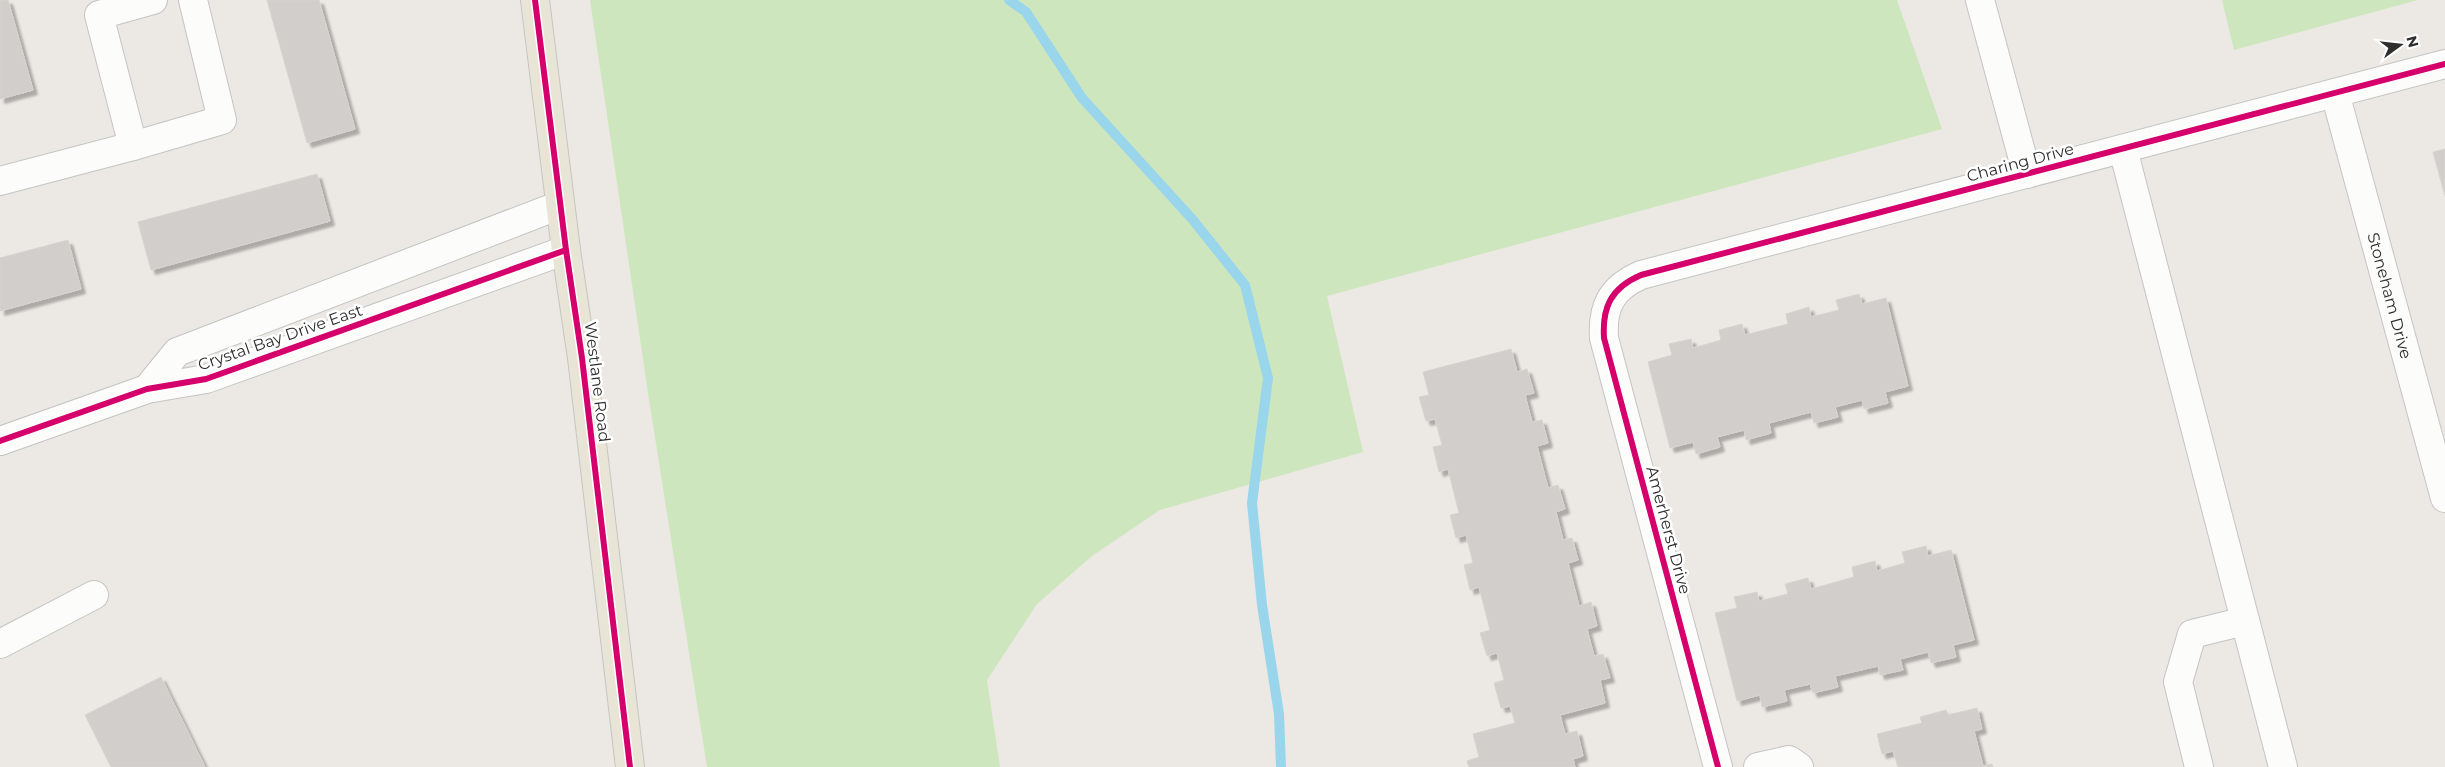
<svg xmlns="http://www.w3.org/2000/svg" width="2445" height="767" font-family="Montserrat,sans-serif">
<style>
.green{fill:#cee6be}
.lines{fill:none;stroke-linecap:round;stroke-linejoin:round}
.stream{stroke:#99d6ec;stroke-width:10}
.building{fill:#d1cecb;stroke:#d7d4d0;filter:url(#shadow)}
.minor-casing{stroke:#c5c4c5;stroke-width:30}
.major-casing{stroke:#c6c5c4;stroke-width:30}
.minor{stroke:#fcfcfb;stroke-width:28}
.major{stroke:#e8e4d6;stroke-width:28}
.cycleway-casing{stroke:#fff;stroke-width:9}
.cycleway{stroke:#d6006c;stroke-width:6}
.labels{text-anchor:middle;stroke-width:5;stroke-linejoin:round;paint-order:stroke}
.street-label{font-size:16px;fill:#2e2e2e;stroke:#fff}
</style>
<defs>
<filter id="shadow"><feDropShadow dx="4.5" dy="4.5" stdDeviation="1" flood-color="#0004"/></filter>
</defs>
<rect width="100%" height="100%" fill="#ece8e4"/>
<path class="green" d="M590,0H1897L1942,129L1327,296L1363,452L1160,510L1092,556L1037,604L987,680L1000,767H707L648,393Z
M2222,0H2418L2234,50Z"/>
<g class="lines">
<path class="stream" d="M1009,0L1026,12L1082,98L1193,220L1245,285L1268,378L1252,503L1262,605L1279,714L1281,767"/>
</g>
<path class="building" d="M0,0H8L33,90L0,99Z
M267,0H319L355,129L307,143Z
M2445,149V196L2433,152Z
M317,174L330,221L151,270L138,222Z
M68,240L81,289L0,311V258Z
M1859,294L1862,304L1886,298L1908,386L1885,392L1888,403L1864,409L1862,400L1835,407L1838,417L1814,423L1811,412L1769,423L1771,433L1746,440L1744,430L1717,437L1720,447L1696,454L1693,442L1670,448L1648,362L1672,355L1669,344L1691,339L1693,348L1721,340L1719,330L1742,324L1745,335L1788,324L1786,314L1809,307L1811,317L1839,310L1836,300Z
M1511,349L1517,372L1527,369L1534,393L1525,395L1532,422L1542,420L1548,443L1537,446L1548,488L1558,485L1565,509L1556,512L1563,540L1572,538L1578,560L1568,563L1579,606L1591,602L1597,626L1587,629L1594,656L1603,654L1610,678L1600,680L1605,703L1560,715L1565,734L1577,731L1583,756L1573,759L1575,767H1469L1467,761L1479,757L1473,734L1515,723L1510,706L1501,708L1494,683L1504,680L1497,653L1487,656L1480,633L1490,630L1479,587L1470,590L1464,565L1473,563L1466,535L1456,538L1450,515L1459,513L1448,469L1439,472L1433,447L1442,445L1435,419L1426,421L1419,397L1429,395L1423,372Z
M1926,546L1928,556L1951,550L1974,640L1953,645L1956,657L1931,663L1928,652L1900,659L1903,670L1880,675L1878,666L1835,676L1838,687L1813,693L1810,684L1784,690L1787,701L1762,707L1760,695L1737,701L1715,613L1737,608L1734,597L1757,592L1759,601L1788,594L1785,584L1808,578L1811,589L1854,577L1852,567L1875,561L1877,571L1905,563L1902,552Z
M161,677L205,767H111L85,715Z
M1977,708L1982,729L1974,731L1983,766L1992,764L1993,767H1898L1893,751L1882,754L1877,734L1922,723L1920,717L1946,710L1948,715Z"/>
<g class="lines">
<g class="minor-casing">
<g id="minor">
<path d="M1980,0L2027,174"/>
<path id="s1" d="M2335,93L2445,498"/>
<path d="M133,146L99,15L153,0"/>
<path d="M2123,149L2283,767"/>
<path d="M0,181L133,146L222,120L193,0"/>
<path d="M147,389L177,352L560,205"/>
<path d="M0,441L147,389L206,379L566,250"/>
<path d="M0,644L94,595"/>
<path d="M1718,767L1604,338C1602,307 1611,288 1641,275L2445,64"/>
<path d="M1758,767L1789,760L1799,767"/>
<path d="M2199,767L2178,682L2192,634L2245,621"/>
</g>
</g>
<g class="major-casing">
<path id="major" d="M535,0L566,250L582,358L630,767"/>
</g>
<use href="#minor" class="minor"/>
<use href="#major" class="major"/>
<g class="cycleway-casing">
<path id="cycleway" d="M535,0L566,250L582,358L630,767
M0,441L147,389L206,379L566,250
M1718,767L1604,338C1602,307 1611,288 1641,275L2445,64"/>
</g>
<use href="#cycleway" class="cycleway"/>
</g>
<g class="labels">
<g class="street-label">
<text transform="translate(2020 162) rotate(-15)" y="6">Charing Drive</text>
<text dy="6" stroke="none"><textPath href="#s1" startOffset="210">Stoneham Drive</textPath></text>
<text transform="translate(280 337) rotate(-19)" y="6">Crystal Bay Drive East</text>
<text transform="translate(598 382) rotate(83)" y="6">Westlane Road</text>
<text transform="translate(1669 530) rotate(75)" y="6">Amerherst Drive</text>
</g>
</g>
<g transform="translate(2400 45) rotate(75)" stroke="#ffffff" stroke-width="4" paint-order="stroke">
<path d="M0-4L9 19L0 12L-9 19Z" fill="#2e2e2e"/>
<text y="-8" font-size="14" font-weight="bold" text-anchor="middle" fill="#2e2e2e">N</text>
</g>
</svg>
